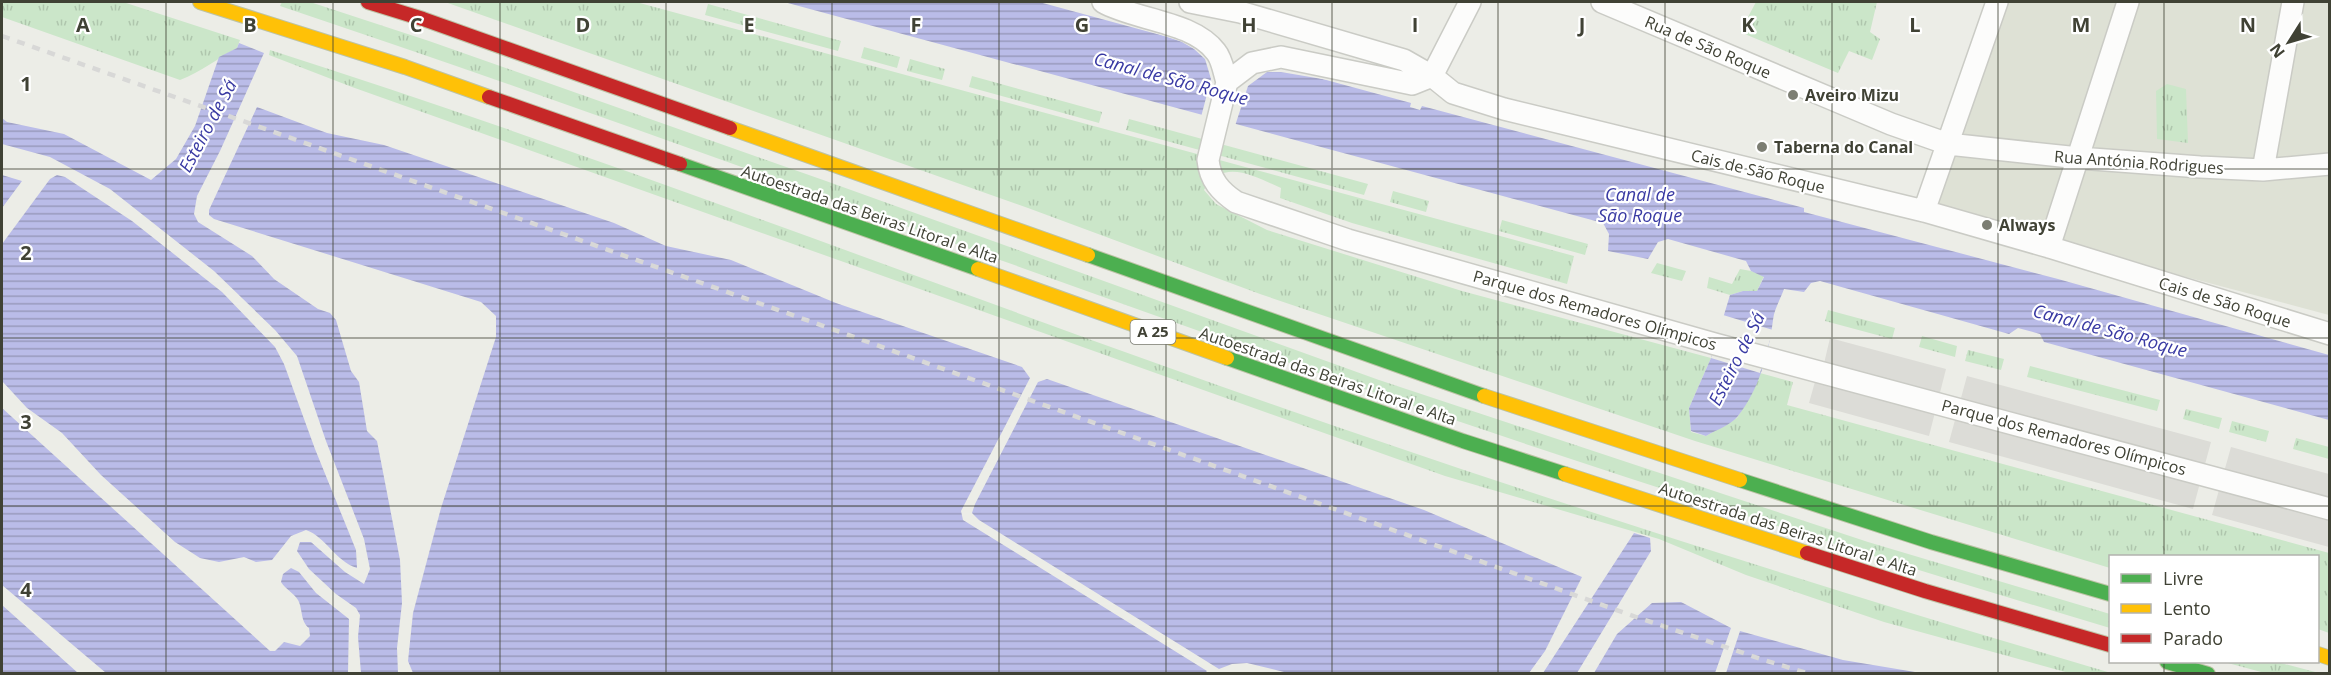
<svg xmlns="http://www.w3.org/2000/svg" width="2331" height="675" font-family="'Open Sans',sans-serif">
<style>
.residential{fill:#dee1d5}
.grass{fill:url(#grass-tufts)}
.parking{fill:#dcdcd7}
.water{fill:url(#water-rules)}
.pier{fill:#ecede7}
.lines{fill:none;stroke-linecap:round;stroke-linejoin:round}
.street-casing{stroke:#cacbc5;stroke-width:24}
.fast-casing{stroke:#bdc3a5;stroke-width:16}
.slow-casing{stroke:#bdc3a5;stroke-width:16}
.jam-casing{stroke:#bdc3a5;stroke-width:16}
.street{stroke:#fcfcfb;stroke-width:21}
.fast{stroke:#4caf50;stroke-width:14}
.slow{stroke:#ffc107;stroke-width:14}
.jam{stroke:#c62828;stroke-width:14}
.rail{stroke:#d8d8d7;stroke-width:4.5;stroke-dasharray:8 8;stroke-linecap:butt}
.grid{fill:none;stroke:#404235;stroke-width:1.5;stroke-opacity:0.55}
.poi-dot{fill:#7c7e73;stroke:#fff;stroke-width:2}
.labels{text-anchor:middle;stroke-width:4.5;stroke-linejoin:round;paint-order:stroke}
.shield{fill:#fff;stroke:#797b72;stroke-width:1.5}
.shield-label{font-size:15px;font-weight:bold;fill:#404235}
.street-label{font-size:16px;fill:#404235;stroke:#fff}
.poi-label{font-size:16px;font-weight:bold;fill:#404235;stroke:#fff;text-anchor:start}
.water-label{font-size:18px;font-style:italic;fill:#393aa3;stroke:#fff}
.grid-label{font-size:20px;text-anchor:middle;font-weight:bold;fill:#404235;stroke:#fff;stroke-width:4.5;stroke-linejoin:round;paint-order:stroke}
</style>
<defs>
<pattern id="grass-tufts" width="24" height="20" patternUnits="userSpaceOnUse" patternTransform="scale(1.5)"><rect width="24" height="20" fill="#cbe6c9"/><path d="M3 7l-1-3M5 7V3M7 7l1-3M15 17l-1-3M17 17v-4M19 17l1-3" fill="none" stroke="#afc6ad"/></pattern>
<pattern id="water-rules" width="6" height="5" patternUnits="userSpaceOnUse" patternTransform="scale(1.5)"><rect width="6" height="5" fill="#babce8"/><path d="M0 2.5h6" fill="none" stroke="#999abd"/></pattern>
</defs>
<rect width="100%" height="100%" fill="#ecede7"/>
<path class="residential" d="M1997,2H2329V315L1923,207Z"/>
<path class="grass" d="M2,2H123L240,40L237,48C218,58 201,72 180,80L2,17Z
M282,2H310L429,41L826,181L1379,380L1868,542L2110,614V628C1862,554 1615,476 1370,391C1006,265 645,128 280,6Z
M445,2H636L1574,256L1567,284L1352,223L1280,198L1281,188C1255,177 1223,157 1204,190L1216,204L1267,230L1462,291L1711,358L1689,408L1691,432L1706,436L1737,418L1750,396L1760,373L1793,382L1787,405L2329,553V633L2318,629V556H2110V568L1695,441L1260,294L1028,208Z
M1756,2H1877L1870,32L1880,39L1872,60L1849,51L1838,73L1740,32Z
M708,4L841,41L838,51L705,15Z
M864,47L900,57L897,68L861,58Z
M270,50C571,146 866,259 1164,366C1476,478 1793,579 2111,673H2069L1884,622L1746,575L1659,539L1445,476L352,87L269,55Z
M910,59L945,69L942,80L907,71Z
M972,76L1102,112L1099,123L969,87Z
M2167,84L2186,89L2188,143L2157,139L2156,91Z
M1129,119L1368,184L1364,195L1126,130Z
M1393,191L1429,201L1426,212L1390,202Z
M1502,220L1588,244L1585,255L1499,231Z
M1657,263L1686,271L1682,281L1651,273Z
M1740,269L1751,271L1764,276L1757,291H1743L1730,295L1707,288L1709,277L1732,284Z
M1828,310L1895,328L1892,339L1825,321Z
M1922,336L1957,346L1955,357L1919,347Z
M1968,350L2004,359L2001,370L1965,361Z
M2030,366L2160,400L2157,411L2027,377Z
M2186,409L2222,418L2219,429L2183,419Z
M2232,421L2269,431L2266,442L2229,432Z
M2296,438L2329,447V459L2293,449Z
M2224,662H2277L2319,673H2265Z"/>
<path class="parking" d="M1830,338L1946,369L1929,436L1809,403L1818,371L1822,372Z
M1967,376L2211,442L2193,509L1949,442Z
M2231,447L2329,474V547L2212,515Z"/>
<path class="water" d="M784,2H1039L1411,103L1410,107L1420,110L1422,106L1804,208V212L2058,279L2329,355V420L2044,342L2040,334L2018,328L2009,334L1820,281L1811,283L1804,292L1784,289C1781,298 1774,309 1773,320C1769,352 1759,390 1738,416C1731,425 1716,430 1706,436L1691,431L1689,408L1711,358L1730,295L1743,291H1757L1764,277L1751,271L1746,261L1668,239L1658,242L1648,259L1608,251L1609,234L1603,223Z
M239,43L264,53L220,151L197,196L194,214L198,222L252,256L274,279L318,309L330,313L336,320L351,371L359,382L367,431L377,441L400,560L402,603L397,648L398,673H361L358,637L360,615L356,608L336,594L309,569L297,551L300,542H311L345,572L364,584L370,569L364,539L326,441L297,356L275,330L214,271L110,189L50,157L2,144V118L7,122L64,134L151,180L176,159L195,126L219,57L237,48Z
M257,107L327,133L384,145L614,223L666,246L731,260L836,303L1022,367L1030,378L961,511L963,520L1207,671L1204,674L413,673L408,661L413,613L441,508L496,337V316L481,302L214,219L209,215V210Z
M2,175L22,181L2,208Z
M57,175L65,177L132,221L222,292L275,347L284,364L315,449L356,550L357,568C335,561 326,537 306,530L291,536L272,560L256,562L244,557L219,562L200,558L175,542L101,475L62,433L27,408L2,381V244L50,179Z
M1047,379L1424,510L1582,577L1545,651L1529,673L1292,674L1247,663L1232,664L1219,669L979,520L972,513L975,504L1038,382Z
M2,408L270,651H275L284,642L300,646L310,636L309,628C300,621 303,609 298,600C293,592 286,590 281,582L283,574L291,568L299,572L316,593L349,619L348,673H106L2,585Z
M1634,533L1650,538L1651,551L1577,673H1543Z
M1681,602L1731,628L1715,673H1594L1617,634L1652,603Z
M2,605L78,673H2Z
M1740,631L1843,660L1921,673H1726Z"/>
<path class="pier" d="M1103,15L1363,86L1281,72H1267L1248,86L1235,126L1201,117L1211,79L1205,59L1194,49L1182,42Z
M1723,315L1773,330L1760,373L1711,358Z"/>
<g class="lines">
<g class="street-casing">
<path id="street" d="M1103,2C1134,20 1193,21 1216,52C1222,59 1224,73 1227,82
M1190,2L1240,12L1404,60L1432,76L1453,93L1504,109L1924,211L2049,247L2330,334
M1602,2L1891,124L1948,144L2079,158L2200,167L2263,170L2330,164
M1432,76L1470,2
M1227,82L1208,160C1210,180 1220,191 1236,202L1348,240L1715,344L2330,509
M1227,82L1252,63L1281,57L1412,84L1432,76
M2263,170L2293,2
M1924,211L1997,2
M2049,247L2128,2"/>
</g>
<g class="fast-casing">
<path id="fast" d="M680,164L978,269
M1088,255L1484,396
M1227,358L1463,441L1565,474
M1740,480L1931,542L2110,594
M2167,662L2208,674"/>
</g>
<g class="slow-casing">
<path id="slow" d="M200,2L405,67L489,97
M730,128L1088,255
M978,269L1227,358
M1484,396L1740,480
M1565,474L1807,553
M2318,654L2330,658"/>
</g>
<g class="jam-casing">
<path id="jam" d="M368,2L423,19L730,128
M489,97L680,164
M1807,553L1925,591L2110,645"/>
</g>
<use href="#street" class="street"/>
<use href="#fast" class="fast"/>
<use href="#slow" class="slow"/>
<use href="#jam" class="jam"/>
<path class="rail" d="M2,36L815,323L1636,617L1764,660L1810,674"/>
</g>
<path class="grid" d="M166,2V674M333,2V674M500,2V674M666,2V674M832,2V674M999,2V674M1166,2V674M1332,2V674M1498,2V674M1665,2V674M1832,2V674M1998,2V674M2164,2V556M2,169H2330M2,338H2330M2,506H2330M2164,662V674"/>
<g class="poi-dot">
<circle cx="1793" cy="95" r="6"/>
<circle cx="1762" cy="147" r="6"/>
<circle cx="1987" cy="225" r="6"/>
</g>
<g class="labels">
<rect class="shield" x="1130.5" y="320" width="45" height="24" rx="4.5"/>
<g class="shield-label">
<text x="1153" y="337">A 25</text>
</g>
<g class="street-label">
<text transform="translate(1708 47) rotate(23)" y="6">Rua de São Roque</text>
<text transform="translate(2139 162) rotate(4)" y="6">Rua Antónia Rodrigues</text>
<text transform="translate(1758 171) rotate(14)" y="6">Cais de São Roque</text>
<text transform="translate(870 214) rotate(19)" y="6">Autoestrada das Beiras Litoral e Alta</text>
<text transform="translate(2225 302) rotate(17)" y="6">Cais de São Roque</text>
<text transform="translate(1595 310) rotate(16)" y="6">Parque dos Remadores Olímpicos</text>
<text transform="translate(1328 376) rotate(19)" y="6">Autoestrada das Beiras Litoral e Alta</text>
<text transform="translate(2064 437) rotate(15)" y="6">Parque dos Remadores Olímpicos</text>
<text transform="translate(1788 529) rotate(18)" y="6">Autoestrada das Beiras Litoral e Alta</text>
</g>
<g class="poi-label">
<text x="1805" y="101">Aveiro Mizu</text>
<text x="1774" y="153">Taberna do Canal</text>
<text x="1999" y="231">Always</text>
</g>
<g class="water-label">
<text transform="translate(1171 79) rotate(15)" y="6">Canal de São Roque</text>
<text transform="translate(208 126) rotate(-62)" y="6">Esteiro de Sá</text>
<text x="1640" y="201">Canal de<tspan x="1640" dy="21">São Roque</tspan></text>
<text transform="translate(2110 331) rotate(15)" y="6">Canal de São Roque</text>
<text transform="translate(1737 359) rotate(-63)" y="6">Esteiro de Sá</text>
</g>
</g>
<g class="grid-label">
<text x="83" y="32">A</text>
<text x="250" y="32">B</text>
<text x="416" y="32">C</text>
<text x="583" y="32">D</text>
<text x="749" y="32">E</text>
<text x="916" y="32">F</text>
<text x="1082" y="32">G</text>
<text x="1249" y="32">H</text>
<text x="1415" y="32">I</text>
<text x="1582" y="32">J</text>
<text x="1748" y="32">K</text>
<text x="1915" y="32">L</text>
<text x="2081" y="32">M</text>
<text x="2248" y="32">N</text>
<text x="26" y="91">1</text>
<text x="26" y="260">2</text>
<text x="26" y="429">3</text>
<text x="26" y="597">4</text>
</g>
<rect width="2331" height="675" fill="none" stroke="#404235" stroke-width="6"/>
<rect x="2109" y="555" width="210" height="108" fill="#ffffff" stroke="#b3b3ae" stroke-width="1.5"/>
<rect x="2121" y="574" width="30" height="9" fill="#4caf50" stroke="#b3b3ae" stroke-width="1.5"/>
<text x="2163" y="585" font-size="18" fill="#404235">Livre</text>
<rect x="2121" y="604" width="30" height="9" fill="#ffc107" stroke="#b3b3ae" stroke-width="1.5"/>
<text x="2163" y="615" font-size="18" fill="#404235">Lento</text>
<rect x="2121" y="634" width="30" height="9" fill="#c62828" stroke="#b3b3ae" stroke-width="1.5"/>
<text x="2163" y="645" font-size="18" fill="#404235">Parado</text>
<g transform="translate(2289 42) rotate(233)" stroke="#ffffff" stroke-width="4.5" paint-order="stroke">
<path d="M0-4.5L10 22L0 15L-10 22Z" fill="#404235"/>
<text y="-9" font-size="16" font-weight="bold" text-anchor="middle" fill="#404235">N</text>
</g>
</svg>
